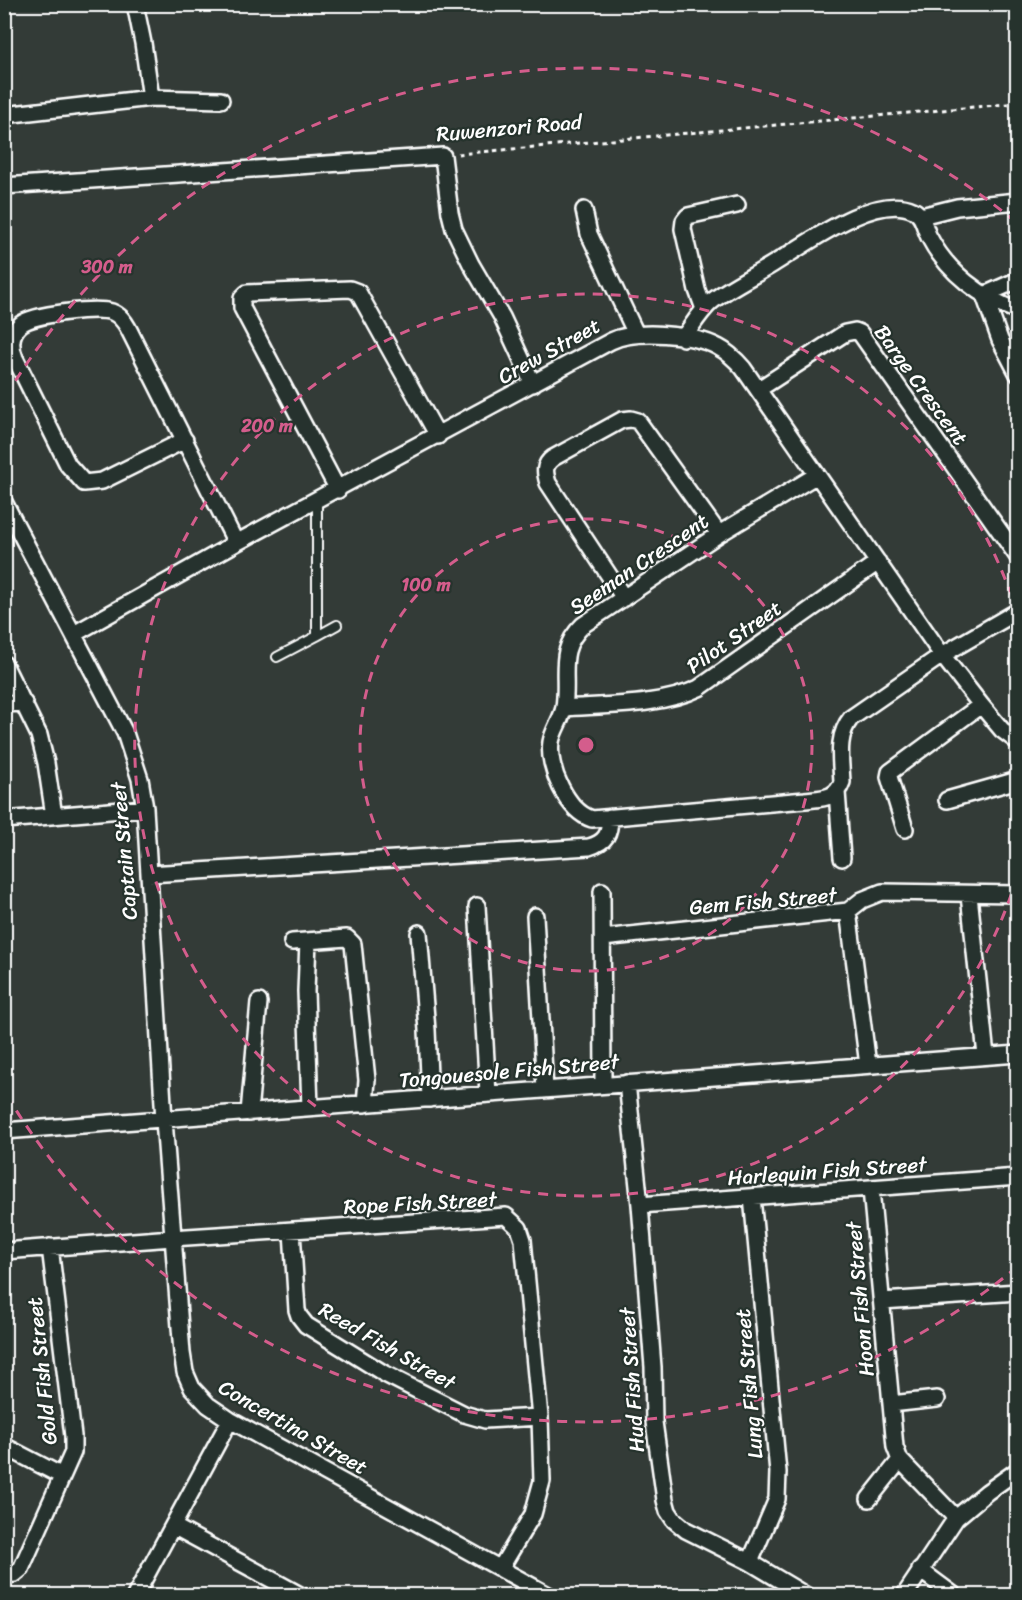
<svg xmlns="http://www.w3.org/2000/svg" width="1022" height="1600" font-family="Sriracha,sans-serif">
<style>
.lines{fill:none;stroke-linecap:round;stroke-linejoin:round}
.service-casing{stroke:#fff;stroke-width:12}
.minor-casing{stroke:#fff;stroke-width:20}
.path{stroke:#fff;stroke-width:3;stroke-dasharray:4.5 4.5;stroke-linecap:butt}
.service{stroke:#26332d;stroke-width:8}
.minor{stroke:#26332d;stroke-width:15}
.ring{fill:none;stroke:#d45d8c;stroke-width:3;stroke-dasharray:10 8}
.labels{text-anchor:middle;stroke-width:4.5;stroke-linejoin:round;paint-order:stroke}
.street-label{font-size:21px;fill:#fff;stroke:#26332d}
.centre{fill:#d45d8c;stroke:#26332d;stroke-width:3}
.ring-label{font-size:18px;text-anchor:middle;font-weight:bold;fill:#d45d8c;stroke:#26332d;stroke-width:4.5;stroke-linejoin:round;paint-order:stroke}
</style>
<rect width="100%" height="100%" fill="#333b37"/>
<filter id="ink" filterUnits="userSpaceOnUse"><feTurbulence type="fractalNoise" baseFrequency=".0167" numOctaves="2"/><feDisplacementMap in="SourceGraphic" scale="12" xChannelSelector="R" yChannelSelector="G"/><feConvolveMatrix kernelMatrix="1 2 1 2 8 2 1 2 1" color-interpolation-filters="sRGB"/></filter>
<g filter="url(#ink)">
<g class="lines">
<g class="service-casing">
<path id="service" d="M317,636L337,625
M277,657L317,636V501"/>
</g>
<g class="minor-casing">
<path id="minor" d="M151,98L221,100
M4,115L151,98L143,43L135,4
M4,186L443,156L450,213L454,229L471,264L502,317L533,384
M584,210L589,234L636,334
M921,216L957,207L1018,201
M984,295L1000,340L1018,374
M984,295L1018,280
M704,309L697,290L683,229L684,221L688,216L737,205
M683,338C692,326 700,312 711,302C730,287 752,277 773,264C805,245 875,192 913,210C924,215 924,228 929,237C947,272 981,298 1018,311
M759,389L845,333L855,331L860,333L1018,557
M185,440L102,481L84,483L68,465L15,358C10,346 10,333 21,324C34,314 96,307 112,312C120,315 124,321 128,328L236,543
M817,475L719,534L583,625C556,651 569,674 564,707C562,719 553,730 551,742C547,767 567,811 592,819L805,800C820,798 836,800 842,782C841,760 836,736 851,718L942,655L1018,611
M338,490L242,308V298L247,293L350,289L358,292L438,436
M4,502L125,733L140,779L145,808L164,1120L182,1353L185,1372L192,1388L208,1405L230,1420L550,1596
M624,598L548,483C545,473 543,465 553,458L622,420L631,419L638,421L719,534
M74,634L236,543L611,341C636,329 694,334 718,347C728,352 736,360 743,368L942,655L981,705L1002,730L1018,742
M4,664L39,735L46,763L54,816
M4,704L24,703
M564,708C605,705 662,706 699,688L878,562
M837,792L842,858
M947,800L1018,780
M4,820L145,808
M905,829L889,777L890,772L981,705
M149,874L589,847C606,842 610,834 610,817
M602,891L603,1085
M969,895L986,1056
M477,906L488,1094
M848,911L862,900L882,892L1018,894
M535,916L545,1089
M419,933L427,1030L430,1099
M603,938L848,911L868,1065
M308,941L306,991L310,1108
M292,942L347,938L353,944L367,1080L365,1104
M627,1083L640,1205L653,1367L654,1422L665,1500L668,1511L674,1520L686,1530L750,1562L807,1596
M249,1113L259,1002
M4,1131L1018,1054
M871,1189L895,1447L900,1460L956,1518
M640,1205L1018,1177
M292,1231L297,1310L299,1316L306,1325L385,1374L464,1414L485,1420L540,1417
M4,1251L172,1238L506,1216L519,1228L523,1240L540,1417L542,1481L533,1514L500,1569
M882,1301L1018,1292
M891,1404L937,1399
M4,1446L62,1476
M869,1499L900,1460
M173,1526L302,1596
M750,1562L777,1499L778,1472L752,1197
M920,1570L955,1596
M4,1575L15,1574L21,1569L73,1452V1436L50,1247
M135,1596L230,1420
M904,1596L956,1518L987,1492L1018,1470"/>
</g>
<path class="path" d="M458,154L1018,103"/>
<use href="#service" class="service"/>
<use href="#minor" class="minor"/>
</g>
</g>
<g class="ring">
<circle cx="586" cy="745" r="226"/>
<path d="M1017 877A451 451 0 1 1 1017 613"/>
<path d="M1017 1267A677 677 0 0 1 6 1094M6 396A677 677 0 0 1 1017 223"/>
</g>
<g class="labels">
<g class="street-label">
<text transform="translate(509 128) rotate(-5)" y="7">Ruwenzori Road</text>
<text transform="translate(549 351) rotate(-29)" y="7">Crew Street</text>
<text transform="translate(921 385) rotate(54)" y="7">Barge Crescent</text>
<text transform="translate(639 564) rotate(-34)" y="7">Seeman Crescent</text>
<text transform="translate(734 637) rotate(-35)" y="7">Pilot Street</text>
<text transform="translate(124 851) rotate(-95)" y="7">Captain Street</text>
<text transform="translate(763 901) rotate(-5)" y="7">Gem Fish Street</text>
<text transform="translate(509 1071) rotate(-5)" y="7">Tongouesole Fish Street</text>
<text transform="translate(827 1171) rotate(-4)" y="7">Harlequin Fish Street</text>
<text transform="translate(420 1203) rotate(-3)" y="7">Rope Fish Street</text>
<text transform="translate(860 1299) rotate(-95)" y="7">Hoon Fish Street</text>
<text transform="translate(387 1346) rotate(30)" y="7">Reed Fish Street</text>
<text transform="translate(42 1371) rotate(-96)" y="7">Gold Fish Street</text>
<text transform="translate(632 1380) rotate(-94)" y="7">Hud Fish Street</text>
<text transform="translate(749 1384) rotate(-95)" y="7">Lung Fish Street</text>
<text transform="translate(293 1427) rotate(30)" y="7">Concertina Street</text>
</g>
</g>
<circle cx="586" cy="745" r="9" class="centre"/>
<g class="ring-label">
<text x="107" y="273">300 m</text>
<text x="267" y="432">200 m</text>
<text x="426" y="591">100 m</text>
</g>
<rect width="1022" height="1600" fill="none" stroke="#26332d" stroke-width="24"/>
<rect x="12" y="12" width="998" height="1576" fill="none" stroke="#fff" stroke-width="2" filter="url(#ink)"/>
</svg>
